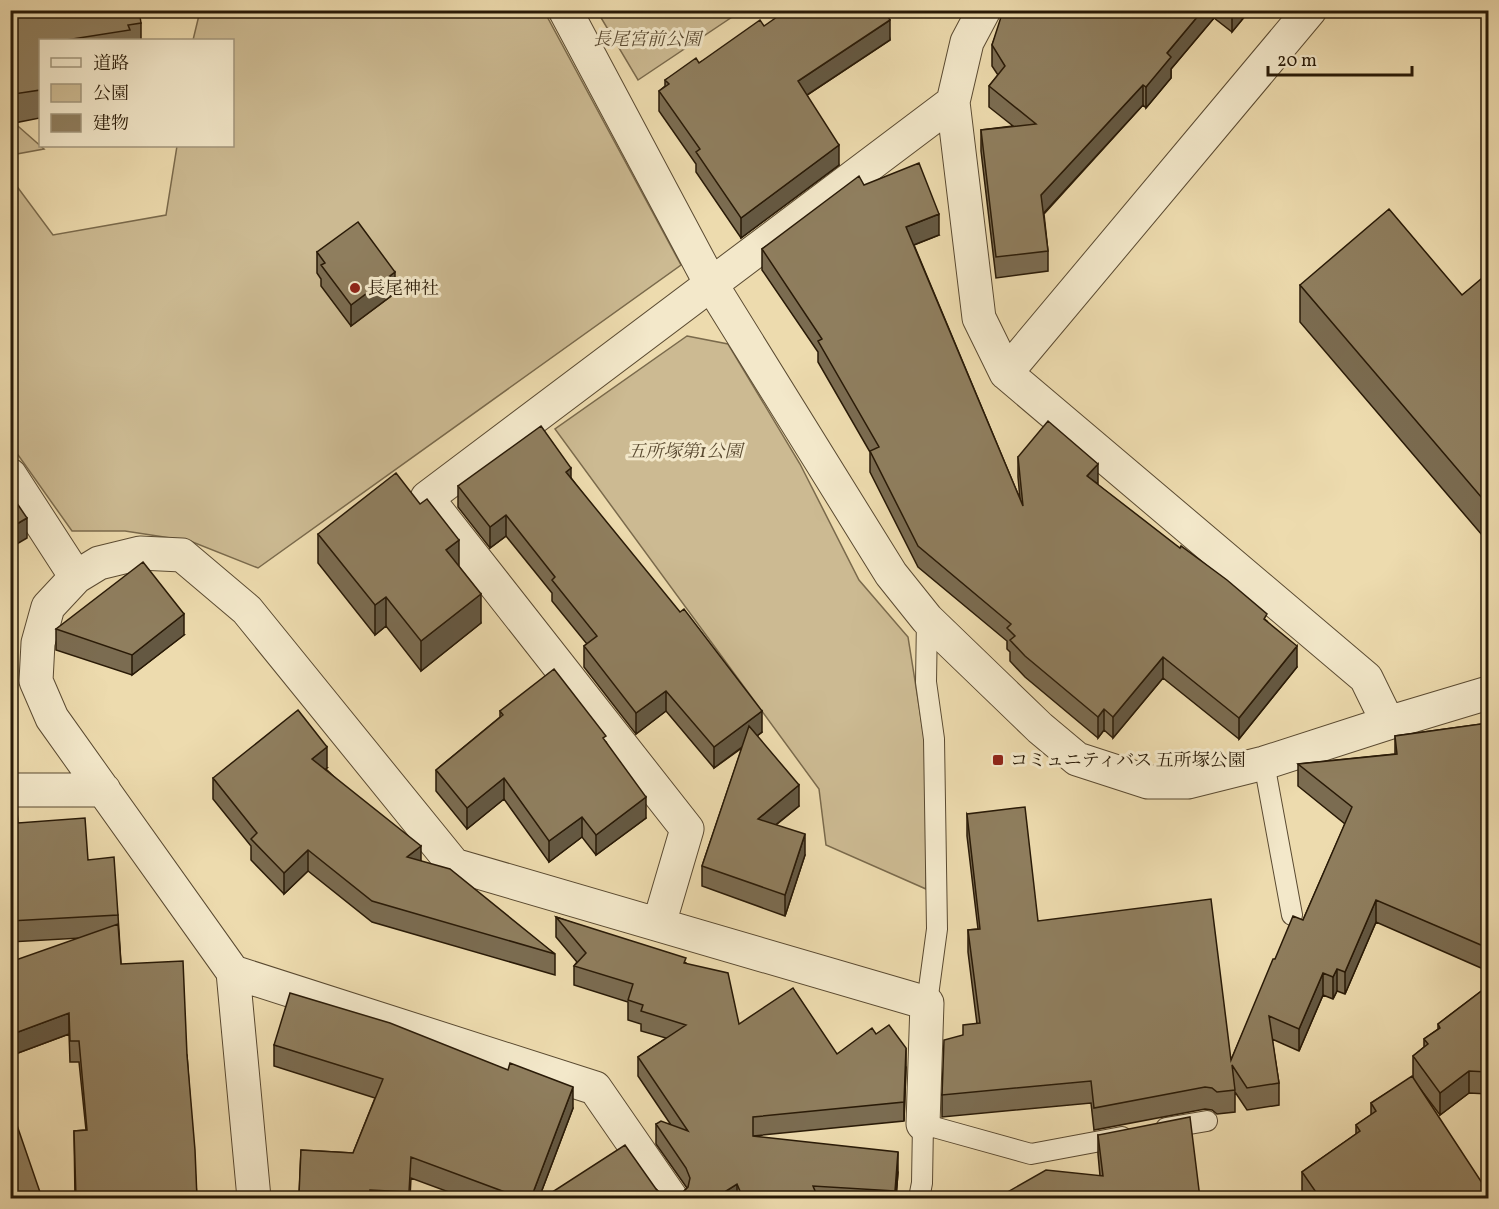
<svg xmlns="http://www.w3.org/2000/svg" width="1499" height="1209" font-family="Vollkorn,'Noto Serif JP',serif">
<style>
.green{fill:#ccba92;stroke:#7a6a4c;stroke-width:1.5}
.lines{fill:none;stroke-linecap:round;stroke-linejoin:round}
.service-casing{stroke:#5a4a31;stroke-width:22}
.minor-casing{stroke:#5a4a31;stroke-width:35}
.service{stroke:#f3e8ca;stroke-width:20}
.minor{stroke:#f3e8ca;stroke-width:33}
.wall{fill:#7b6c51;stroke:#291a07;stroke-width:1.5}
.shaded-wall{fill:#645842;stroke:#291a07;stroke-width:1.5}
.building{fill:#8f7e5e;stroke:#291a07;stroke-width:1.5}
.poi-dot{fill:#8f2418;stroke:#f3e8ca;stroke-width:2}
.labels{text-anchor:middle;stroke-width:6;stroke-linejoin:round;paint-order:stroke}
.park-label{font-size:18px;font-style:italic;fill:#5a4a31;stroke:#f3e8ca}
.poi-label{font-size:18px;fill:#291a07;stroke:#f3e8ca;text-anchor:start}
</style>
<rect width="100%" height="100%" fill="#eddbae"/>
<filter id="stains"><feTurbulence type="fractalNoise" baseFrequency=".00333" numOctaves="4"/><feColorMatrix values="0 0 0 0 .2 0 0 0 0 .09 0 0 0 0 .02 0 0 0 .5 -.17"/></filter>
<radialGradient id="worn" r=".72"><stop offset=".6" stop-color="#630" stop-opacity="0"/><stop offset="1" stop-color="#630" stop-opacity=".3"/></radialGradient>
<path class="green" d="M200,11H544L681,265L258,568L190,541L125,531H72L11,445L10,177L53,235L166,215L177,146H232V40H193Z
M597,11H741L638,80Z
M11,120L44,149L11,155Z
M687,336L728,344L800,464L859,580L908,637L927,756L926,889L826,845L819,789L555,429Z"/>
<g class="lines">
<g class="service-casing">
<path id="service" d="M927,619L926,682L934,739L937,929L927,1003
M1264,763L1292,915
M1166,1128L1207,1121
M919,1198L922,1183L923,1124L1031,1154L1122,1137"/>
</g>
<g class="minor-casing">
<path id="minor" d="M565,10L711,284L891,574L927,619L1040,728L1077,759L1148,782H1188L1264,763L1388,723L1488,693
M984,10L967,42L953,102L979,318L1006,373L1366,678L1388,723
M1006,373L1310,10
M10,475L76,577
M10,790H104
M659,924L687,829L427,498L953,102
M233,972L595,1088L671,1198
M254,1198L233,972L52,718L36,681L38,643L48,607L76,577L99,563L140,553L182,555L247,610L454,865L927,1003L923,1124"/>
</g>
<use href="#service" class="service"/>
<use href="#minor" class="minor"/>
</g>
<path class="wall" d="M10,10L141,23V40H40V118L14,123L10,100Z
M1006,10H1250L1232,32L1214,18L1171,69V78L1146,108L1143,105L1044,214L1048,251V271L996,278L981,151V130L1013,126L989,107V86L998,75L992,66V45Z
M884,11L890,40L807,95L839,165L741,238L696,172V164L659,111V91L665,86V80L699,63L764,26Z
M864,185L939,235L914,245L1020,499L1018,477V457L1098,485L1267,621L1297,667L1239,739L1163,678L1113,738L1104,730L1098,738L1025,677L1010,661V652L1007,649V641L918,567L870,472V452L818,362V352L762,270V249Z
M317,252L395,293L351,326L321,286V279L317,273Z
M1488,276V542L1300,322V285L1462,295Z
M571,478L762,732L757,736L799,806L776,825L805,855L785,916L702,886V866L742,748L714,768L666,711L636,734L584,667V646L587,644L552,601V593L506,536L490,548L458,507V486Z
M420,504L459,567L481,623L421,671L386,626L375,635L318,563V534Z
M56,629L184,635L132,675L56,650Z
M500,711L606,742L646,818L596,855L582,837L549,862L504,799L467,829L436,791V770L500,717Z
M1488,723V971L1376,922L1345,994L1337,991L1333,999L1323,995L1299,1051L1272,1039L1279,1083V1105L1247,1110L1235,1092V1112L1217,1114L1212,1110L1205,1109L1094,1130L1091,1103L942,1117V1095L963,1035L977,1024L968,952V930L978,929L967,836V814L1038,921L1231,1060L1275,959L1303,920L1345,824L1298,786V764L1395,754V736Z
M327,768L326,769L421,861L555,954V975L372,922L308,871L284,894L251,860V846L213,799V778Z
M10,811L18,823L88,860L118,915L121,964L187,1055L197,1198H75L74,1131L86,1130L79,1062H70L69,1034L10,1056L80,938L10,942Z
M556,917L686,963L739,1024L837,1054L876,1034L906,1067L904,1121L753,1136L898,1172L896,1198H543L656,1189L662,1195L672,1197L681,1194L687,1188L656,1144V1124L671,1125L638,1076V1057L666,1038L641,1031V1024L628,1020V1002L574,985V966L577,962L556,937Z
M1488,986V1094L1469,1093L1440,1115L1415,1082L1488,1198H1306L1302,1194V1172L1356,1134V1125L1371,1115V1103L1413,1077V1056L1424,1047V1039L1438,1029V1024Z
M274,1045L573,1108L539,1198H465L411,1178L410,1198H299L301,1150L353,1153L375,1098L274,1066Z
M1098,1135L1200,1198L1100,1176L1098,1154Z"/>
<path class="shaded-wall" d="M1203,10H1214V18L1171,69V78L1146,108V87L1167,53Z
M1232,10H1250L1232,32Z
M890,20V40L798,101V81Z
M1143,85V105L1041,216V195Z
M839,145V165L741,238V218Z
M939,214V235L906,248V227Z
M395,272V293L351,326V305Z
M1098,464V484L1087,476Z
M571,468V489L566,472Z
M506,515V536L490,548V527Z
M27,518V538L10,548V528Z
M459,540V570L446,550Z
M481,594V623L421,671V641Z
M386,597V626L375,635V605Z
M184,614V635L132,675V655Z
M1297,646V667L1239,739V718Z
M1163,657V678L1113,738V717Z
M666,691V711L636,734V713Z
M1104,709V730L1098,738V717Z
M762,711V732L714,768V747Z
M327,747V768L312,780V759Z
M504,778V799L467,829V808Z
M799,785V806L758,839V819Z
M646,797V818L596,855V835Z
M582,817V837L549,862V841Z
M805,834V855L785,916V895Z
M421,846V867L407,857Z
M308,850V871L284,894V873Z
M1376,900V922L1345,994V972Z
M1337,969V991L1333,999V977Z
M1323,973V995L1299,1051V1029Z
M69,1013V1034L10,1056V1035Z
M906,1048V1067L904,1121V1102Z
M1469,1071V1093L1440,1115V1093Z
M573,1087V1108L539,1198H531Z
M898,1152V1172L896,1198H895Z
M737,1184V1198H715Z"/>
<path class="building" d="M10,10H139L141,23L128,25L130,30L66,40H40V90L14,94L10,72Z
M787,10H884L890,20L798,81L839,145L741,218L696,152L700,149L659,91L669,84L665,80L696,58L699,63L760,20L764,26Z
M1006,10H1203L1167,53L1171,57L1146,87L1143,85L1041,195L1048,251L996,257L981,130L1036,124L989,86L1005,66L992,45L1001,17Z
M919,163L939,214L906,227L1023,506L1018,457L1048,421L1098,464L1087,476L1180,548L1181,546L1227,580L1267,614L1264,619L1297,646L1239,718L1163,657L1113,717L1104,709L1098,717L1025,656L1010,640L1015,636L1007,628L1011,624L918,546L870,451L879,447L818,341L822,339L762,249L859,176L864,185Z
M1389,209L1462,295L1487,274L1488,276V505L1300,285Z
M358,222L395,272L351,305L321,265L325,263L317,252Z
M541,426L571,468L566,472L680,612L684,609L762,711L714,747L666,691L636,713L584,646L597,636L552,580L555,577L506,515L490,527L458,486Z
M396,473L420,504L427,499L459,540L446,550L481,594L421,641L386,597L375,605L318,534Z
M10,493L27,518L10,528Z
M143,562L184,614L132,655L56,629Z
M554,669L606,736L603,738L646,797L596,835L582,817L549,841L504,778L467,808L436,770L503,715L500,711Z
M298,710L327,747L312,759L421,846L407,857L450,869L555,954L372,901L308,850L284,873L251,839L257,833L213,778Z
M1488,723V948L1376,900L1345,972L1337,969L1333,977L1323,973L1299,1029L1269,1016L1279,1083L1247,1088L1232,1065L1235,1090L1217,1092L1212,1088L1205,1087L1094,1108L1091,1081L942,1095L944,1040L963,1035V1025L980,1023L968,930L980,929L967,814L1025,807L1038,921L1211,899L1231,1060L1273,959H1275L1293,916L1303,920L1352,807L1298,764L1397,754L1395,736Z
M749,726L799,785L758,819L805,834L785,895L702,866Z
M10,811H17L18,823L85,818L88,860L114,857L118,915L10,921Z
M556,917L686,958L684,963L728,973L739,1024L793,988L837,1054L872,1028L876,1034L889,1025L906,1048L904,1102L753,1117V1136L898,1152L895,1191L813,1186L818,1198H743L737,1184L715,1198H543L625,1145L656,1189L662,1195L672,1197L681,1194L688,1187L690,1178L686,1168L656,1124L661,1121L688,1131L638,1057L686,1025L641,1011L643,1005L628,1000L633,984L574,966L586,953Z
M118,924L121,964L183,961L187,1055L195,1150L197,1198H76L74,1131L87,1130L79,1041H70L69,1013L10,1035V962Z
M1488,986V1072L1469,1071L1440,1093L1413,1056L1428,1044L1424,1039L1440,1028L1438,1024Z
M290,993L390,1023L508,1070L510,1063L573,1087L531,1198H521L411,1157L409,1192L370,1190V1198H314V1195L299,1194L301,1150L353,1153L383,1079L274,1045Z
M1412,1076L1488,1192V1198H1320L1302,1172L1360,1131L1356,1125L1376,1111L1371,1103Z
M10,1105L42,1198H10Z
M1190,1117L1200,1198H997L1046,1170L1103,1176L1098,1135Z"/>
<g class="poi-dot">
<circle cx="355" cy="288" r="6"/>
<rect x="992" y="754" width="12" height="12" rx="3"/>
</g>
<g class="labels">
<g class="park-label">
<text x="647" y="45">長尾宮前公園</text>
<text x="685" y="457">五所塚第1公園</text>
</g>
<g class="poi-label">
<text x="367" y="294">長尾神社</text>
<text x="1010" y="766">コミュニティバス 五所塚公園</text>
</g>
</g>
<rect width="1499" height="1209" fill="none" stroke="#eddbae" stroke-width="36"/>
<rect x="12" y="12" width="1475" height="1185" fill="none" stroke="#291a07" stroke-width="3"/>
<rect x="18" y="18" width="1463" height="1173" fill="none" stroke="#291a07" stroke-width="1.5"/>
<rect x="39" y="39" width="195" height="108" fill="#f3e8ca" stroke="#a2967c" stroke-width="1.5"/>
<rect x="51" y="58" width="30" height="9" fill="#f3e8ca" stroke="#a2967c" stroke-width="1.5"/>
<text x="93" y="69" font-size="18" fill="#291a07">道路</text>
<rect x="51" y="84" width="30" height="18" fill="#ccba92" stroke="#a2967c" stroke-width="1.5"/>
<text x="93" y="99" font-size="18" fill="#291a07">公園</text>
<rect x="51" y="114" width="30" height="18" fill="#8f7e5e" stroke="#a2967c" stroke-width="1.5"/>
<text x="93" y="129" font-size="18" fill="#291a07">建物</text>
<path d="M1268 66v9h144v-9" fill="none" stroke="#291a07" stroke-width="3"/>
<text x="1277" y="66" font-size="18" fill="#291a07" stroke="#f3e8ca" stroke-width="4.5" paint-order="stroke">20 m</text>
<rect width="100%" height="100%" filter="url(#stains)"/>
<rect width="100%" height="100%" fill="url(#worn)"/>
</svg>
